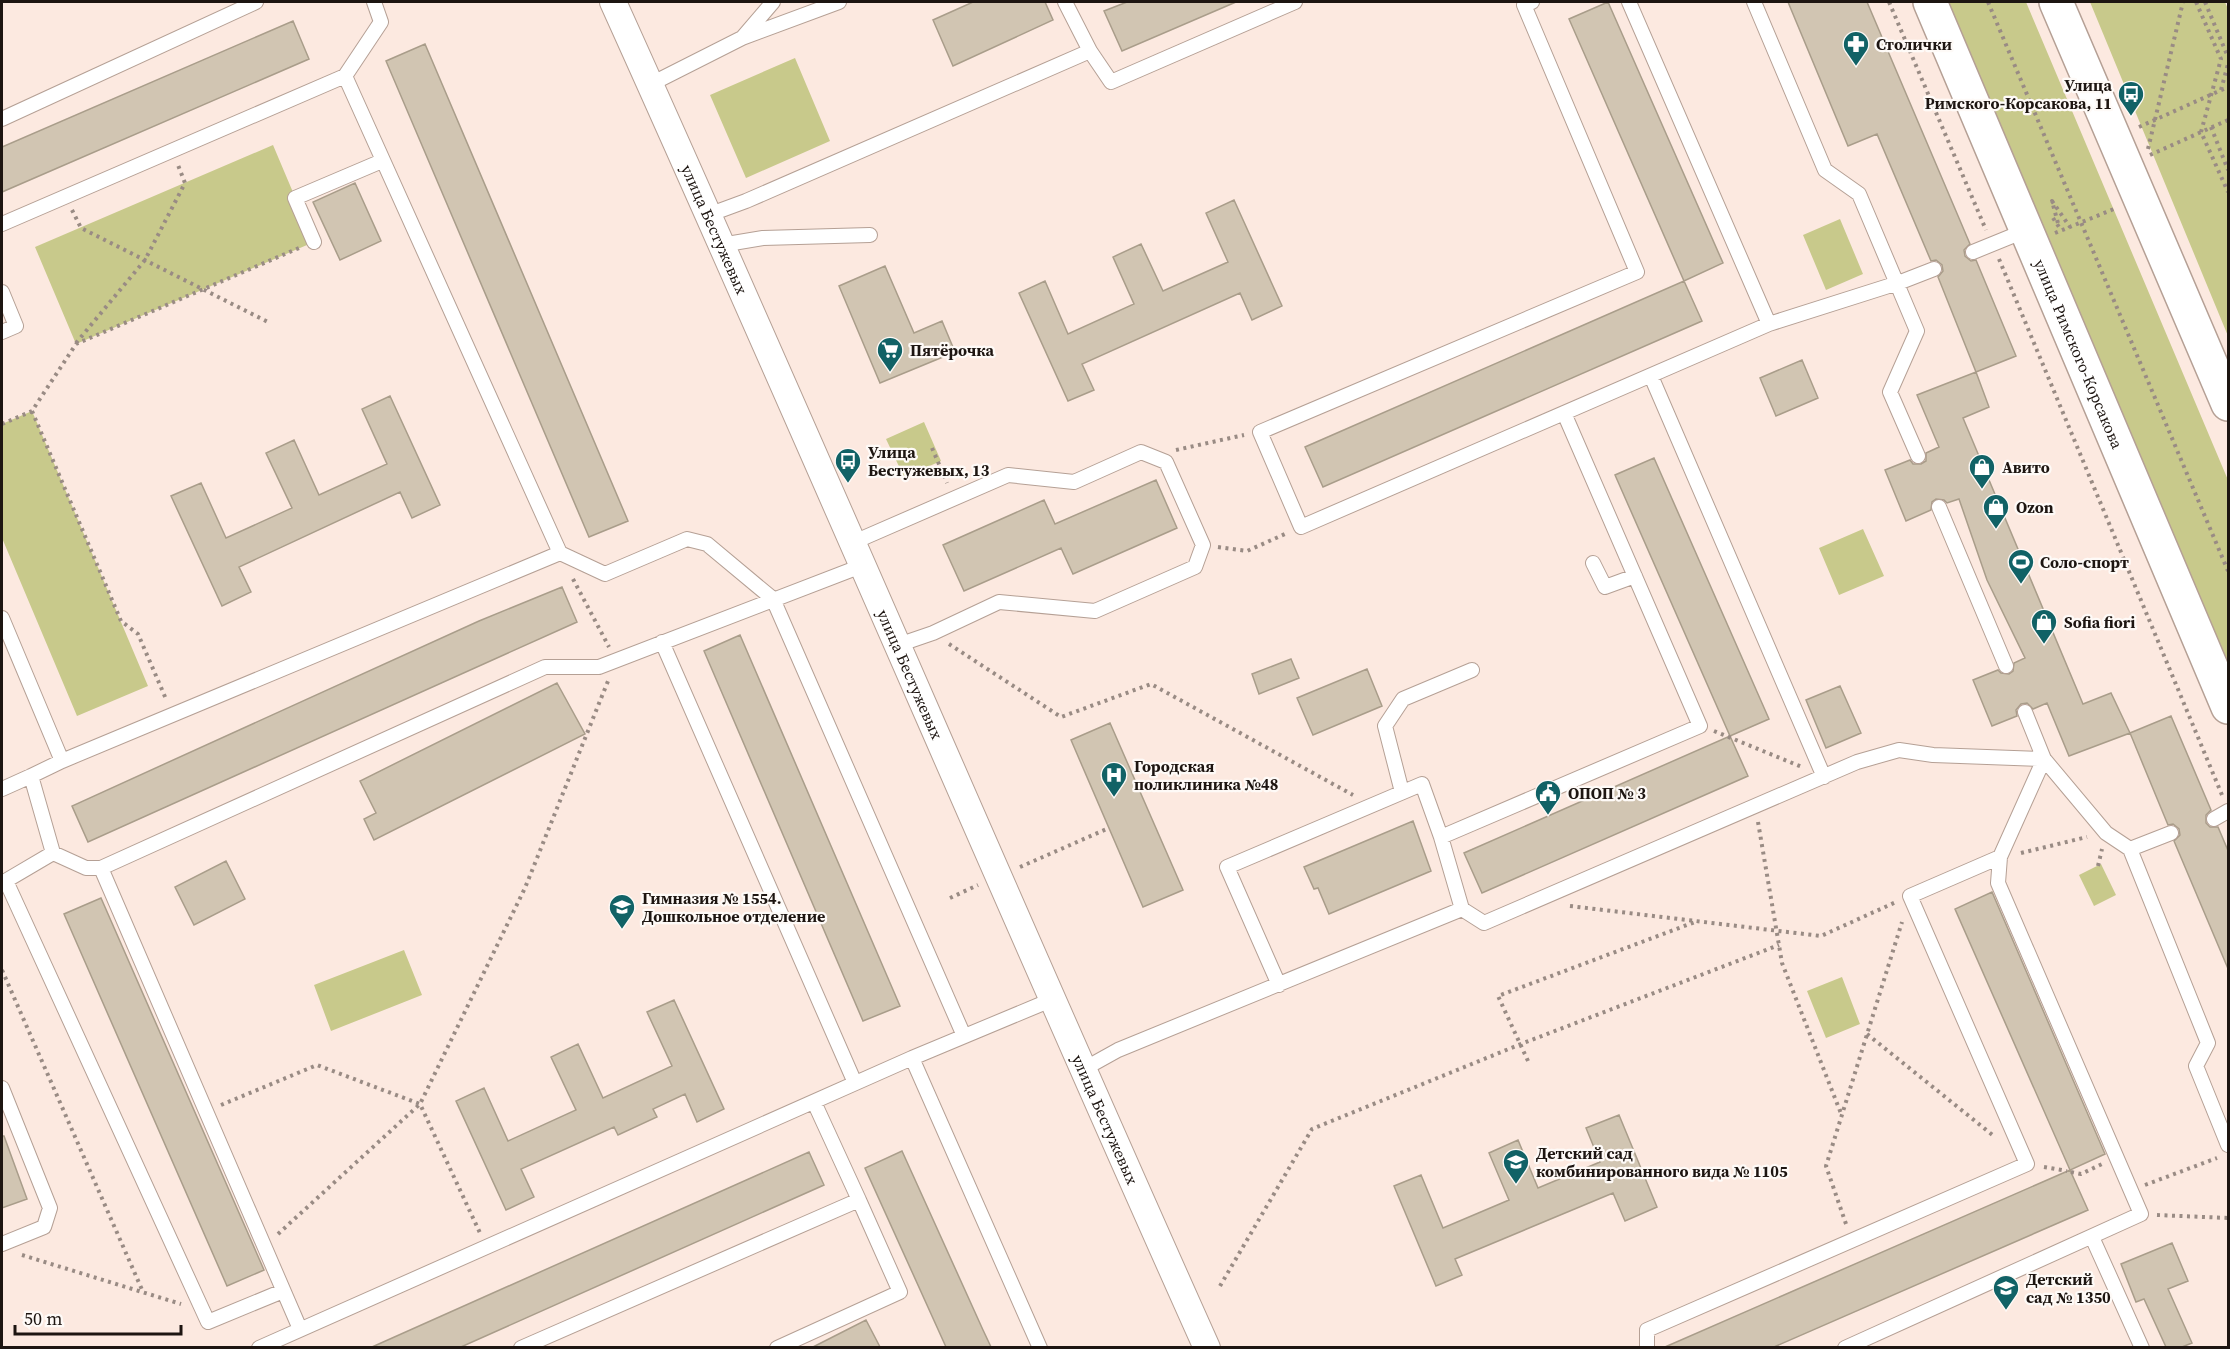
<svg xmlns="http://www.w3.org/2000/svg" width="2230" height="1349" font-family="'Source Serif 4',serif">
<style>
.green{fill:#c8c98b}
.building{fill:#d1c5b2;stroke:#a99d8a;stroke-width:1.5}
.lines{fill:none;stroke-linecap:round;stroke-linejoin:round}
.service-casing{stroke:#b5a095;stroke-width:16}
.minor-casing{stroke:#b5a095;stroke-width:28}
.tertiary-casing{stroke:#b5a095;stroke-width:36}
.path{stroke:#998b84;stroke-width:4;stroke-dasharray:3 4.5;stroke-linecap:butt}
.service{stroke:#fff;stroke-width:14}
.minor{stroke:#fff;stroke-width:26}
.tertiary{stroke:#fff;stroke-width:33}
.labels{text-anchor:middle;stroke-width:4.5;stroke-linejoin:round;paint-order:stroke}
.poi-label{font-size:16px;font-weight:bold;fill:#1d1511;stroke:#fefaf7;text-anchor:start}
.street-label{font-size:16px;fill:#1d1511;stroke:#fefaf7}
</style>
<rect width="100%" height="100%" fill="#fce9e0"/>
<path class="green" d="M1948,2H2026L2228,480V675Z
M2090,2H2225L2228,9V336Z
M795,58L830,141L746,178L710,95Z
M273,145L314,242L76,344L35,247Z
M1840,219L1863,274L1826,290L1803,235Z
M32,411L148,686L77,716L2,538V424Z
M924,422L941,461L904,477L886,439Z
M1863,529L1884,576L1839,595L1819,548Z
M2101,864L2116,895L2094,906L2079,875Z
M404,950L422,995L331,1031L314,985Z
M1842,977L1860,1024L1826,1038L1807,991Z"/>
<path class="building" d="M973,2H1045L1053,20L953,66L933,20Z
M1127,2H1236L1122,51L1104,11Z
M1608,2L1723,263L1684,281L1569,19Z
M1788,2H1867L1970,244L1964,250L1965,256L1971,261L1976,260L2016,356L1976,372L1938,277L1943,271L1942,265L1936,260L1931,261L1877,134L1848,146Z
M293,21L309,59L2,192V147Z
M425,44L628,521L589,537L386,61Z
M355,183L381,241L340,260L313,202Z
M1234,200L1282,306L1252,320L1240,293L1082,364L1094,390L1068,401L1019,293L1045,281L1068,334L1134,304L1113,257L1141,244L1163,291L1228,262L1206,213Z
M885,266L914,333L942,321L955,352L880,383L839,286Z
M1684,281L1702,321L1323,487L1305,447Z
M1802,360L1818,398L1776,416L1760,378Z
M1976,372L1989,407L1963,418L2083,704L2111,693L2130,733L2069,756L2047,703L2033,709L2027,703L2021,704L2016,710L2017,716L1992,726L1973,680L1998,670L2001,673L2009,674L2013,671L2014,663L2025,658L1987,580L1959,499L1947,503L1944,500L1936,499L1932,502L1931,510L1906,521L1885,470L1910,460L1913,464H1921L1926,461V453L1939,447L1917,395Z
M390,396L440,505L412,518L400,492L239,567L251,592L222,606L171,496L201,483L226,538L292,508L266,453L294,440L319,495L387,464L362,409Z
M1654,458L1769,719L1730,736L1615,475Z
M1156,480L1177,528L1073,574L1061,548L964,591L943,545L1044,500L1055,524Z
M562,587L577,622L88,842L72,806L479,621Z
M740,635L900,1006L863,1021L704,651Z
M1291,659L1299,678L1259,694L1252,674Z
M1367,669L1382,706L1313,735L1297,698Z
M557,683L585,734L374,840L364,819L376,813L360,781Z
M1840,686L1861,733L1826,748L1806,700Z
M2171,716L2211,810L2206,815V823L2210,827H2218L2229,853V971L2174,841L2180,835L2179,829L2173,824L2168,825L2130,733Z
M1110,723L1183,890L1143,907L1071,740Z
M1730,736L1748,776L1482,893L1464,853Z
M1413,821L1431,871L1329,914L1318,888L1314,889L1304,867Z
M226,861L245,899L194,925L175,887Z
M1992,892L2105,1154L2070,1170L2088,1210L1774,1347H1665L2070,1170L1955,909Z
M101,898L264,1270L227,1286L64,914Z
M674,1000L724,1109L697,1122L685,1094L653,1109L657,1117L618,1135L614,1127L521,1169L534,1197L506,1210L456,1101L484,1088L508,1141L576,1110L551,1057L578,1044L603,1098L672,1066L647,1012Z
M1619,1115L1657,1207L1625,1221L1613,1193L1455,1259L1462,1275L1436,1286L1394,1186L1421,1175L1443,1228L1509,1200L1489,1153L1518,1140L1538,1188L1600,1162L1586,1128Z
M2,1136H4L27,1199L2,1208Z
M902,1151L983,1330L991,1347H946L865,1168Z
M809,1152L824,1185L461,1347H372Z
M2172,1243L2188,1281L2168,1289L2192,1343L2182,1347H2166L2144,1299L2136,1302L2121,1264Z
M866,1320L880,1347H813Z"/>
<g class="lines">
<g class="service-casing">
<path id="service" d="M1065,2L1090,51
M1532,2L1524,5L1637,272L1260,432L1301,527L1769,324L1898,283L1934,269
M1629,2L1769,324
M1754,2L1825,170L1859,194L1917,331L1890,392L1918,456
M743,37L773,2
M345,76L560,553
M651,84L742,38L839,2
M2,119L256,2
M708,215L746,201L1090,51L1111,82L1295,2
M2,224L345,76L381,22L374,2
M314,242L295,198L382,161
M721,245L763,238L870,235
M1973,252L2027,230
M2,292L16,326L2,332
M1651,376L1824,777
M1939,507L2006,666
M854,542L1008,475L1074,482L1141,452L1166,462L1203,545L1195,567L1095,611L999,602L933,633L898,645
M1593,563L1605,587L1635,576
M2,618L62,761L31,776L53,853
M662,642L855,1083
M2025,712L2044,759L2106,833L2130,849L2208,1043L2196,1066L2228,1145
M62,761L560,553L605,574L687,539L707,544L773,599L964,1036
M2,789L31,776
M1402,792L1385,726L1403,699L1472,670
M2214,819L2228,811
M2130,849L2171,833
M101,868L300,1329
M6,881L208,1322L283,1291
M2,883L53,853L86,868H101L545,667H599L864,565
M1462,909L1441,837L1700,726L1564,413
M1279,985L1227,867L1422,784L1441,837
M912,1058L1040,1348
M1082,1070L1118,1050L1462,909L1484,923L1857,762L1899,750L1933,755L2044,759L2000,857L1998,883L2141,1214L1845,1348
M2,1088L50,1208L44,1227L2,1244
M2092,1237L2142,1348
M259,1348L912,1058L1051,1000
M521,1348L859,1200L814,1102
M777,1348L900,1292L859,1200
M1647,1348V1330L2027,1164L1910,896L2000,857"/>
</g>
<g class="minor-casing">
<g id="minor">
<path id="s1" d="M613,2C815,449 1006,900 1207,1348"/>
</g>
</g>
<g class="tertiary-casing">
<g id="tertiary">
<path id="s2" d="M1930,2L2228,707"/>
<path d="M2056,2L2228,404"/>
</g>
</g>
<path class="path" d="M1889,2L1986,230
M1988,2L2228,571
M2196,2L2221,59L2201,132L2228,192
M2205,2L2228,57
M2221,90L2228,64
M2139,127L2228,87
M2211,127L2228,170
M2148,149L2183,2
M2150,155L2228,120
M72,210L81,228L270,323
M2053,218L2059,227L2052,201L2070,227
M2055,233L2114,209
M1999,259L2222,795
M76,343L145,260L185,183L178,165
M32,411L121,621L138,634L166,699
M2,424L32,411L76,344L299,248
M932,448L947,483
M1176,450L1244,435
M1218,547L1247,551L1285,534
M573,579L609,647
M949,644L1061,717L1151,684L1353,795
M1714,731L1802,767
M1758,822L1782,963L1842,1116
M2021,853L2087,837
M2098,866L2102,849
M1020,867L1109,828
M950,898L978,885
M1570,906L1821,936L1896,902
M2,970L143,1292
M1867,1034L1995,1137
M1528,1061L1498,996L1695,922
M221,1105L317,1065L420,1104L480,1233
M2044,1167L2067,1171
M2071,1172L2081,1174L2102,1164
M2145,1185L2217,1158
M2157,1215L2228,1218
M1846,1224L1826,1166L1902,922
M278,1234L420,1104L525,888L608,681
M22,1255L181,1304
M1220,1286L1312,1129L1521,1044L1779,945"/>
<use href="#service" class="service"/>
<use href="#minor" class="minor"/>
<use href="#tertiary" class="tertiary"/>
</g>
<defs>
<g id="pharmacy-pin" transform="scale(1.35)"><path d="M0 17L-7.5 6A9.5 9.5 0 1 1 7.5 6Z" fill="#116266" stroke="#fefaf7"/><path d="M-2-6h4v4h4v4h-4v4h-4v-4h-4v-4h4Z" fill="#fff"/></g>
<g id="bus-pin" transform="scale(1.35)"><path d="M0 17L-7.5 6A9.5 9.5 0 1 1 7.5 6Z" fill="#116266" stroke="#fefaf7"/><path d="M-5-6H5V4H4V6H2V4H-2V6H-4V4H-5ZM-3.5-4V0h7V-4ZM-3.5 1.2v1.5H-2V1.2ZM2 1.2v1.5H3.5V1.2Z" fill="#fff"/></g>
<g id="supermarket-pin" transform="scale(1.35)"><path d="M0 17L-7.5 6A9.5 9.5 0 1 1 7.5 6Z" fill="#116266" stroke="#fefaf7"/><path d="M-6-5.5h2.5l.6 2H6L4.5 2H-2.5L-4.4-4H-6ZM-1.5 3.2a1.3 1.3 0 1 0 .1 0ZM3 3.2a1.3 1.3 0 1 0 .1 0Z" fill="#fff"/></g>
<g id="shop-pin" transform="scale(1.35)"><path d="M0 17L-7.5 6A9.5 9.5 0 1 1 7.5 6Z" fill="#116266" stroke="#fefaf7"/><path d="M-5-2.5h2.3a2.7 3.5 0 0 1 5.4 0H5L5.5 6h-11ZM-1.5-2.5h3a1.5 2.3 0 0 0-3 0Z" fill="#fff"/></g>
<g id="stadium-pin" transform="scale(1.35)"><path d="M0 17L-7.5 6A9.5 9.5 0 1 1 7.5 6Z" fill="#116266" stroke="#fefaf7"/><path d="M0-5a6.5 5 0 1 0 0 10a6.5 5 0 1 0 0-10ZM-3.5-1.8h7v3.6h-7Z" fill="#fff"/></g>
<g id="hospital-pin" transform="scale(1.35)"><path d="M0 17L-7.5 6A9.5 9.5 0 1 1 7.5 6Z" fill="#116266" stroke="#fefaf7"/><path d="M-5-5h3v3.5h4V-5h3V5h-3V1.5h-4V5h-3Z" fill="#fff"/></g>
<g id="civic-pin" transform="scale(1.35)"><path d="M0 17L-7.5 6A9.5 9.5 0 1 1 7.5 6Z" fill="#116266" stroke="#fefaf7"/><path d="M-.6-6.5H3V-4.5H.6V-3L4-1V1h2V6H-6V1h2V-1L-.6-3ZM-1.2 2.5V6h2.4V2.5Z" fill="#fff"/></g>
<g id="school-pin" transform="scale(1.35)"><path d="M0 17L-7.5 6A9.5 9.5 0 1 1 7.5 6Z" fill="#116266" stroke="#fefaf7"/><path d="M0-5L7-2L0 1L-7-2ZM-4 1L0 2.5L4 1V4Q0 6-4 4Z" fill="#fff"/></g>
</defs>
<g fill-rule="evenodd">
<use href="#pharmacy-pin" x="1856" y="44"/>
<use href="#bus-pin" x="2131" y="94"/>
<use href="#supermarket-pin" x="890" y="350"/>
<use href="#bus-pin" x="848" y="461"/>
<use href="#shop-pin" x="1982" y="467"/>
<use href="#shop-pin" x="1996" y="507"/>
<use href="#stadium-pin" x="2021" y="562"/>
<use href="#shop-pin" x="2044" y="622"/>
<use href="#hospital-pin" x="1114" y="775"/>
<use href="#civic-pin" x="1548" y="793"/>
<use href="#school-pin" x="622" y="907"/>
<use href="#school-pin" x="1516" y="1162"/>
<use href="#school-pin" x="2006" y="1288"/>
</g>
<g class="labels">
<g class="poi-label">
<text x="1876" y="50">Столички</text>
<text x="2112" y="91" text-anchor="end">Улица<tspan x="2112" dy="18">Римского-Корсакова, 11</tspan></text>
<text x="910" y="356">Пятёрочка</text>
<text x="868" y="458">Улица<tspan x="868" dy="18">Бестужевых, 13</tspan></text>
<text x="2002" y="473">Авито</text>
<text x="2016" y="513">Ozon</text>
<text x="2040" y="568">Соло-спорт</text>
<text x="2064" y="628">Sofia fiori</text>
<text x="1134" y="772">Городская<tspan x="1134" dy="18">поликлиника №48</tspan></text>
<text x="1568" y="799">ОПОП № 3</text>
<text x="642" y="904">Гимназия № 1554.<tspan x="642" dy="18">Дошкольное отделение</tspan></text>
<text x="1536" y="1159">Детский сад<tspan x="1536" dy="18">комбинированного вида № 1105</tspan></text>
<text x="2026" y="1285">Детский<tspan x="2026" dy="18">сад № 1350</tspan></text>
</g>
<g class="street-label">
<text dy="6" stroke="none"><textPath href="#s1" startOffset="249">улица Бестужевых</textPath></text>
<text dy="6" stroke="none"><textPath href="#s2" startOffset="382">улица Римского-Корсакова</textPath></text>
<text dy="6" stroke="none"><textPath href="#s1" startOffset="735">улица Бестужевых</textPath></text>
<text dy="6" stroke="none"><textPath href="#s1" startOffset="1221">улица Бестужевых</textPath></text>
</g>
</g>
<rect width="2230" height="1349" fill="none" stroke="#1d1511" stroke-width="6"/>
<path d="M15 1325v9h166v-9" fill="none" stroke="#1d1511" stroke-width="3"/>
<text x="24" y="1325" font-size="18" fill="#1d1511" stroke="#fefaf7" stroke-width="4.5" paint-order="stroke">50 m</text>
</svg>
